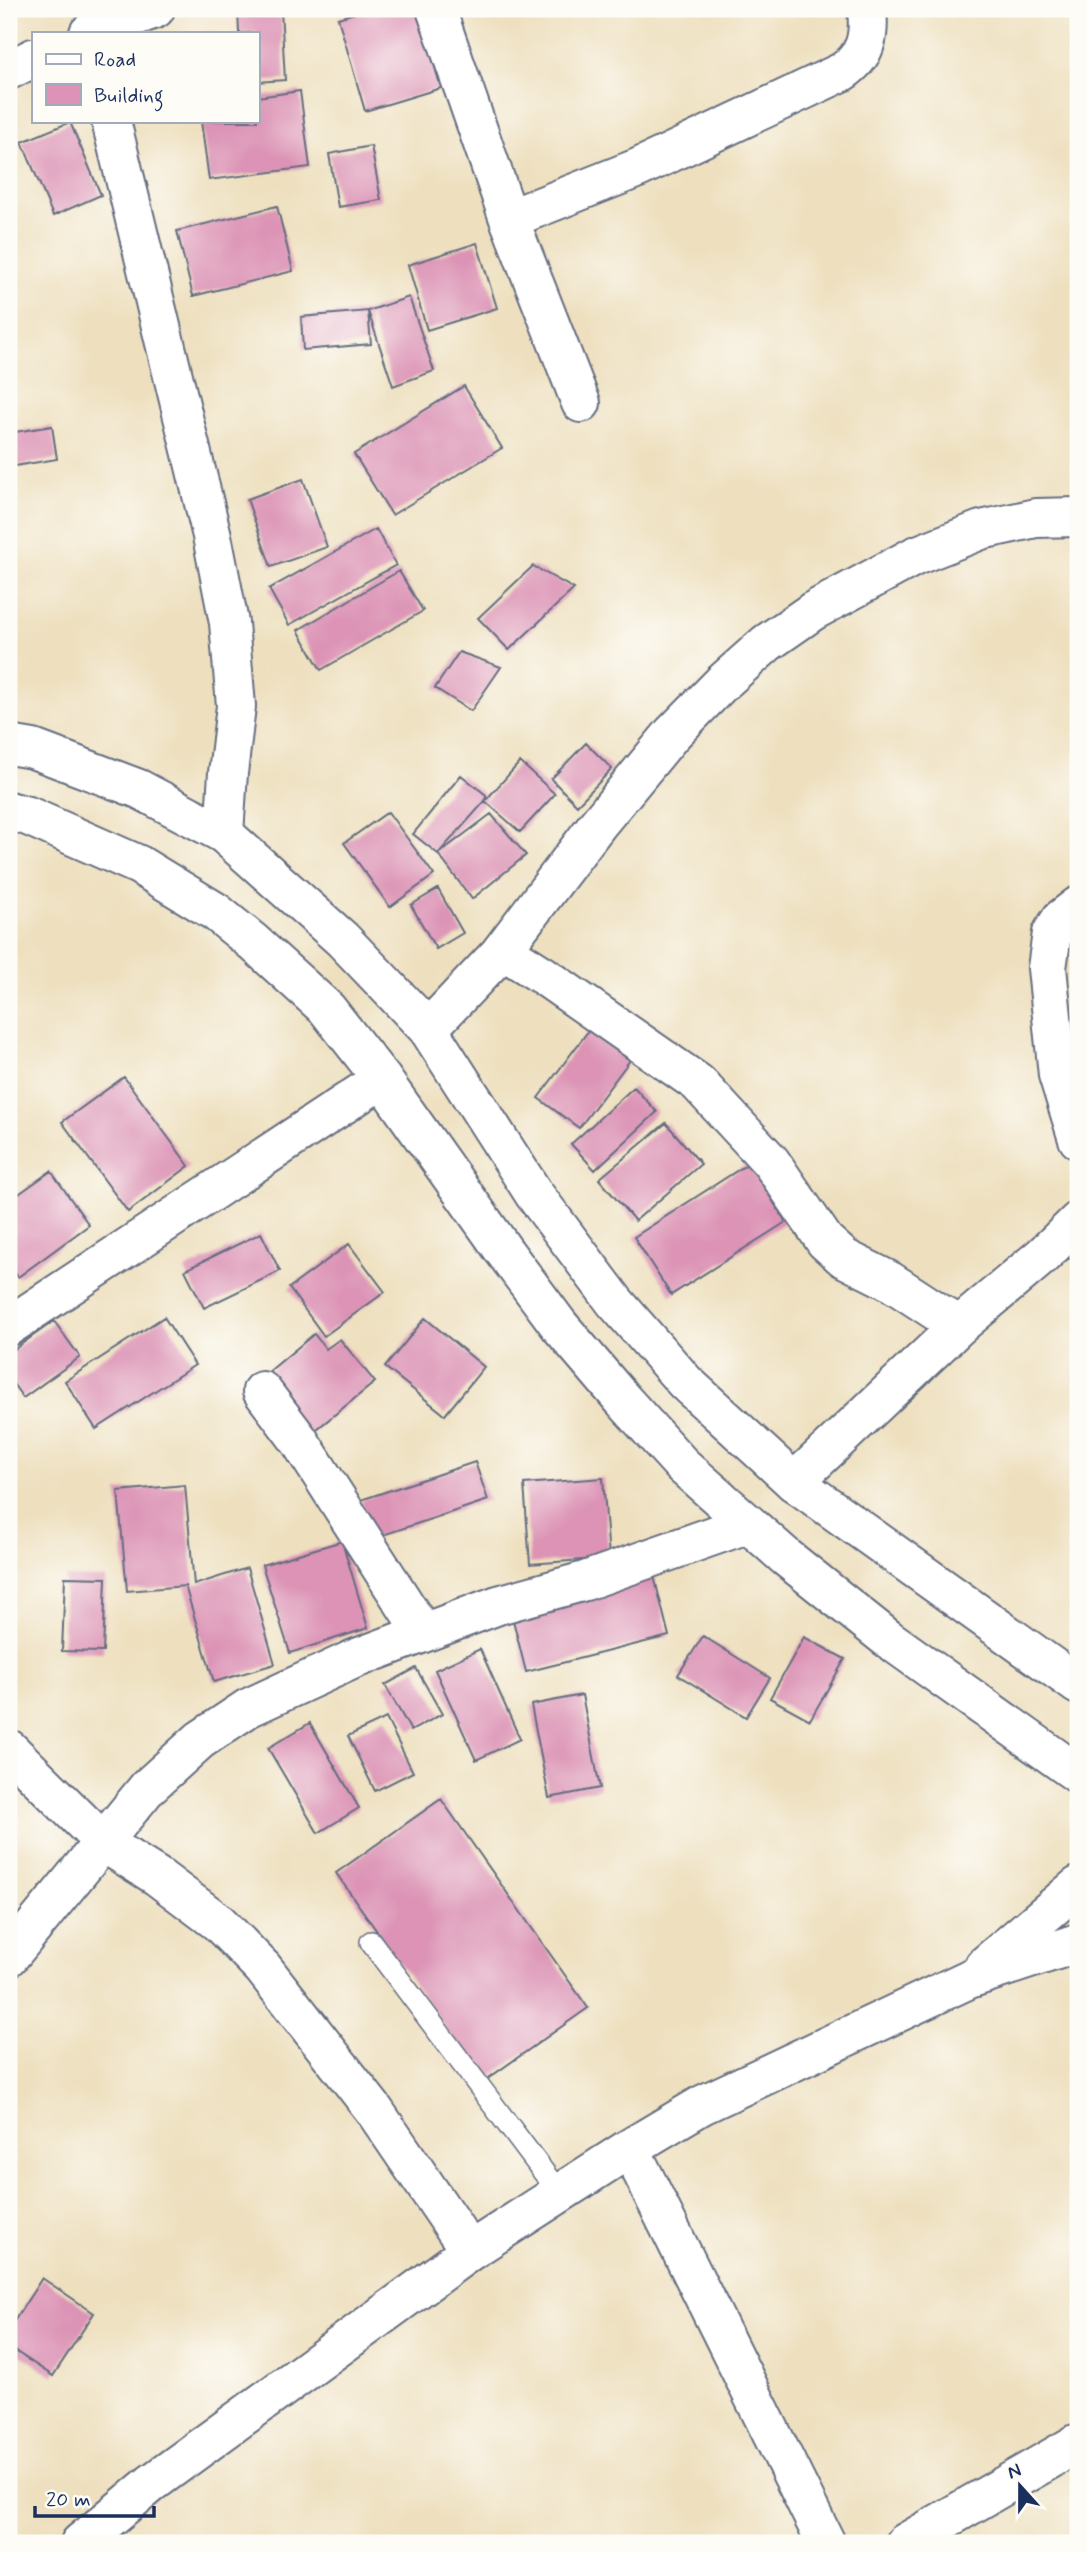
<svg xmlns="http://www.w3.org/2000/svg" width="1087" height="2552" font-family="Mynerve,sans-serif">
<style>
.building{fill:#dc93b5}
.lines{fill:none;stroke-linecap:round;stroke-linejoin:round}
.lane-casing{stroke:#656d80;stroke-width:24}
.street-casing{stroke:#656d80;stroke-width:42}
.secondary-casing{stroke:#656d80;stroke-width:42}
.lane{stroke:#fff;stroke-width:21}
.street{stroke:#fff;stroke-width:38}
.secondary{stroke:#fff;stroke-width:38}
</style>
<rect width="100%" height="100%" fill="#fdfcf7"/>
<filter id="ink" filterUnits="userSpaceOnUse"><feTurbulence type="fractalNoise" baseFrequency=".0143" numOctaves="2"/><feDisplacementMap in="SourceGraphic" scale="14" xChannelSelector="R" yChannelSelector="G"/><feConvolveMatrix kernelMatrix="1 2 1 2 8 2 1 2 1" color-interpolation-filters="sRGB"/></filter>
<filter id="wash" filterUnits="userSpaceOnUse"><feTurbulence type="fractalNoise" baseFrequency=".00686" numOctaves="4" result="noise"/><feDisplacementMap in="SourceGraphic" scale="28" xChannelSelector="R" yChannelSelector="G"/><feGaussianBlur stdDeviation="1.57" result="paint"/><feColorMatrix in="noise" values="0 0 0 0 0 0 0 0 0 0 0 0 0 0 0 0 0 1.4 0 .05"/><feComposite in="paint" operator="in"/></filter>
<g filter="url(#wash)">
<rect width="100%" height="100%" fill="#eee0bf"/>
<g id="blocks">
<path class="building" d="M238,9H281L285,80L257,82V33H239Z
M368,9H418L441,88L365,111L338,18Z
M300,91L310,167L209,180L201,121H257V97Z
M70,122L101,195L53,216L22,142Z
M371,146L381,200L338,207L329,154Z
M277,206L293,271L193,296L177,231Z
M9,215L16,243L9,245Z
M477,243L497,308L427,330L408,265Z
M409,297L434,371L393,386L368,311Z
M368,311L371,344L303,350L301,317Z
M464,386L502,448L392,515L354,454Z
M52,426L57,459L9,467V433Z
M303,479L327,547L271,567L247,499Z
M376,529L396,565L289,625L269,589Z
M533,566L574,589L509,650L478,618Z
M399,571L423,611L321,670L298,630Z
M459,652L501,667L471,711L435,688Z
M586,743L612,769L577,805L551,779Z
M520,762L555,794L520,832L485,801Z
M461,775L486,795L485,801L438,854L413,834Z
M388,812L434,875L390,907L344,843Z
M491,814L526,855L472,899L438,854Z
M438,889L463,933L436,949L411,905Z
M589,1030L630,1060L579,1128L538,1098Z
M124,1077L189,1166L128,1212L62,1122Z
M634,1087L657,1112L595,1170L571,1144Z
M666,1123L701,1164L635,1221L599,1179Z
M749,1163L786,1222L671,1295L634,1237Z
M51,1171L89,1225L18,1277L9,1264V1201Z
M261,1233L280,1271L204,1308L185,1270Z
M349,1244L385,1292L324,1336L289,1288Z
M1078,1248V1259H1068Z
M164,1317L195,1365L96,1429L65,1381Z
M425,1318L484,1367L445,1415L385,1367Z
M54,1321L80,1357L23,1398L9,1378V1353Z
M314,1334L326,1349L340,1339L375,1382L307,1437L260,1379Z
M475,1462L488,1500L374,1538L361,1500Z
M603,1478L609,1558L530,1564L524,1484Z
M185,1485L194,1585L247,1568L275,1664L214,1682L185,1586L127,1591L118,1491Z
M342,1541L368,1628L290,1653L262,1565Z
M654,1576L669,1636L526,1672L511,1612Z
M65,1577L106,1578L103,1652L62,1651Z
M703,1636L770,1678L746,1717L678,1675Z
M804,1637L845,1659L810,1720L770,1698Z
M480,1649L520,1739L476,1760L435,1670Z
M416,1668L442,1714L411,1731L385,1685Z
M582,1695L600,1788L549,1798L531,1705Z
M386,1718L413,1772L375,1791L348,1736Z
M310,1723L359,1808L318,1833L268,1748Z
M441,1799L588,2008L483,2082L336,1873Z
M42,2278L94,2313L53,2376L9,2347V2329Z"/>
</g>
</g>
<g filter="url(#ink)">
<use href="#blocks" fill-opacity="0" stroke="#656d80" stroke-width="2"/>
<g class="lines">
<g class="lane-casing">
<path id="lane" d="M371,1942L560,2194"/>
</g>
<g class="street-casing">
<path id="street" d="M436,9L509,219L581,403
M89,33L155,9
M9,70L33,58
M111,121L212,536L229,623L236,706L228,773L224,834
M509,219L638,168L842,72C866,56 870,37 867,9
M1078,906L1061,919L1052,933L1047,968L1058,1075L1078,1139
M503,950L544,976L698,1083L771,1162L825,1241L844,1258L890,1281L959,1326
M428,1029L499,954L597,825L672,734L722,683L767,643L813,611L915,556L981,530L1036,518L1078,517
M9,1326L382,1079
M262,1391L299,1440L423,1633
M794,1482L959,1326L1042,1256L1078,1221
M9,1749L104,1843L158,1877L219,1923L263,1968L374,2110L470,2251
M9,1957L148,1787L200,1740L248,1708L354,1659L498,1605L585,1581L747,1524
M984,1966L1078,1886
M630,2148L826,2543
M80,2543L152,2483L470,2251L630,2148L702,2105L969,1979L1078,1943
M905,2543L1078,2443"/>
</g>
<g class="secondary-casing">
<path id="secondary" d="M9,745L33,749L139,789L224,834L342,939L428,1029L534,1194L615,1302L685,1382L794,1482L1078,1685
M9,811L28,816L139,865L216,912L253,942L327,1009L382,1079L504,1251L559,1325L623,1400L682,1465L787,1558L887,1638L1078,1774"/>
</g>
<use href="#lane" class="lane"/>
<use href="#street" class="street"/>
<use href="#secondary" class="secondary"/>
</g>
</g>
<rect width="1087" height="2552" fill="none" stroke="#fdfcf7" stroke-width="35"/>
<rect x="32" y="32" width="228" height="91" fill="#fdfcf7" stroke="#a3aaba" stroke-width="2"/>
<rect x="46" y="54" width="35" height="10" fill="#ffffff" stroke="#a3aaba" stroke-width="2"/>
<text x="94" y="66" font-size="21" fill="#1b2f5e">Road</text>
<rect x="46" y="84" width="35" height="21" fill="#dc93b5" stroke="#a3aaba" stroke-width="2"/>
<text x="94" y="102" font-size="21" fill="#1b2f5e">Building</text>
<g transform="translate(1020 2486) rotate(339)" stroke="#fdfcf7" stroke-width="5" paint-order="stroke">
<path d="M0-5L12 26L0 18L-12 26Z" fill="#1b2f5e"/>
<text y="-10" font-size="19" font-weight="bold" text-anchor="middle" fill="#1b2f5e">N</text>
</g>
<path d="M35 2506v10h119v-10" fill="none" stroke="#1b2f5e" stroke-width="3.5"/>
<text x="46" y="2506" font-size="21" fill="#1b2f5e" stroke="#fdfcf7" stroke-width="5" paint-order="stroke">20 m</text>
</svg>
